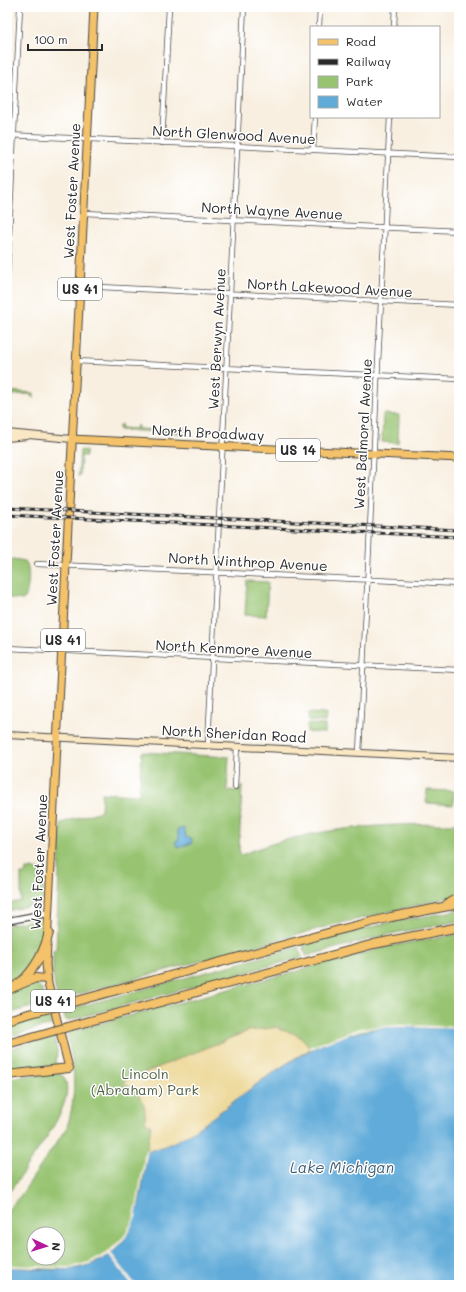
<svg xmlns="http://www.w3.org/2000/svg" width="466" height="1292" font-family="Mali,sans-serif">
<style>
.green{fill:#98c472;stroke:#62784e;fill-rule:evenodd}
.sand{fill:#eeda9e;stroke:#8c8264}
.water{fill:#61abd9;stroke:#466b82}
.pier{fill:#f8efe0}
.lines{fill:none;stroke-linecap:round;stroke-linejoin:round}
.minor-casing{stroke:#4a4846;stroke-width:6}
.tertiary-casing{stroke:#4a4846;stroke-width:8}
.secondary-casing{stroke:#4a4846;stroke-width:8}
.primary-casing{stroke:#4a4846;stroke-width:9}
.motorway-casing{stroke:#4a4846;stroke-width:10}
.minor{stroke:#fff;stroke-width:4.5}
.tertiary{stroke:#fff;stroke-width:5.5}
.secondary{stroke:#fae7c3;stroke-width:6}
.primary{stroke:#f3c26a;stroke-width:7}
.motorway{stroke:#f3c26a;stroke-width:8}
.rail-casing{stroke:#2b2b2b;stroke-width:3}
.rail{stroke:#fff;stroke-width:1.5;stroke-dasharray:4.5;stroke-linecap:butt}
.motorway-bridge-casing{stroke:#4a4846;stroke-width:10;stroke-linecap:butt}
.motorway-bridge{stroke:#f3c26a;stroke-width:8}
.labels{text-anchor:middle;stroke-width:3;stroke-linejoin:round;paint-order:stroke}
.shield{fill:#fff;stroke:#6b6b6b;stroke-width:1}
.shield-label{font-size:13px;font-weight:bold;fill:#2b2b2b}
.street-label{font-size:14px;fill:#2b2b2b;stroke:#fff}
.park-label{font-size:14px;fill:#516144;stroke:#fff}
.water-label{font-size:15px;font-style:italic;fill:#415e71;stroke:#fff}
</style>
<rect width="100%" height="100%" fill="#fff"/>
<filter id="ink" filterUnits="userSpaceOnUse"><feTurbulence type="fractalNoise" baseFrequency=".025" numOctaves="2"/><feDisplacementMap in="SourceGraphic" scale="8" xChannelSelector="R" yChannelSelector="G"/><feConvolveMatrix kernelMatrix="1 2 1 2 8 2 1 2 1" color-interpolation-filters="sRGB"/></filter>
<filter id="wash" filterUnits="userSpaceOnUse"><feTurbulence type="fractalNoise" baseFrequency=".012" numOctaves="4" result="noise"/><feDisplacementMap in="SourceGraphic" scale="16" xChannelSelector="R" yChannelSelector="G"/><feGaussianBlur stdDeviation="0.9" result="paint"/><feColorMatrix in="noise" values="0 0 0 0 0 0 0 0 0 0 0 0 0 0 0 0 0 1.4 0 .05"/><feComposite in="paint" operator="in"/></filter>
<g filter="url(#wash)">
<rect width="100%" height="100%" fill="#f8efe0"/>
<path class="green" d="M9,391L34,393V399L29,394L12,395L9,418L12,424H7Z
M383,414L399,415L398,443L382,442Z
M121,424L122,428L136,429L137,425L139,429L160,430L161,426L162,430L182,431L183,428H185V433L119,430V426Z
M81,450L86,451V456H81L80,476H78L80,451Z
M13,559L25,561C31,567 29,594 23,600L7,598V562Z
M247,581L268,582L266,616L245,615Z
M308,713L326,714L325,722L308,721Z
M307,724L325,725V733L307,732Z
M142,752L229,757L227,790L236,791L242,786L239,850L241,855C310,826 386,824 459,824V895L329,926L60,999L59,997L57,998L53,975V951L56,950L61,823L101,811L102,793L139,795Z
M427,790L454,791L453,805L426,803Z
M26,869L44,870L42,903L7,911V904L21,901V874H25Z
M459,910V921L390,934L306,956L303,945L383,924Z
M39,919H43C48,935 36,963 25,974C20,979 13,983 7,987V925Z
M459,934V1029L426,1027L139,1204C131,1238 107,1263 71,1269C55,1271 25,1267 7,1267V1211L21,1195L67,1127C77,1096 75,1066 67,1035L70,1034L69,1032L390,946ZM34,1234H58V1258H34Z
M299,947L302,957L66,1021L63,1011Z
M35,981L42,990L45,1003L7,1014V994Z
M48,1015L51,1025L7,1037V1026Z
M54,1036L57,1050L56,1065L7,1072V1049Z
M55,1073L62,1075C80,1095 42,1144 30,1161C23,1172 16,1185 7,1194V1078Z"/>
<path class="sand" d="M280,1027V1030C293,1032 304,1036 310,1049C285,1064 260,1081 237,1099C209,1120 183,1145 147,1151L151,1125L145,1122C147,1102 139,1093 124,1083V1081L248,1031Z"/>
<path class="water" d="M184,828L186,837L191,838L192,843L178,848L175,842L179,839L177,830Z
M400,1027L459,1029V1285H7V1267C28,1268 51,1271 72,1269C137,1260 140,1203 147,1151C178,1145 199,1127 224,1109C279,1067 328,1028 400,1027Z"/>
<path class="pier" d="M400,1025L459,1027V1029L400,1027L373,1028L360,1030L310,1049L309,1047L360,1028Z
M148,1149L136,1217L126,1237L111,1253L136,1285H132L109,1255L90,1264L71,1269L7,1267V1265L70,1267L89,1262L107,1253L124,1236L133,1220L137,1203L145,1151Z"/>
</g>
<g filter="url(#ink)">
<g class="lines">
<g class="minor-casing">
<path id="minor" d="M319,27L320,7
M394,27L395,7
M7,135L459,157
M162,143L169,7
M313,150L315,117
M84,213L459,231
M7,277L20,7
M80,286L459,305
M76,361L459,379
M37,564L459,584
M7,648L459,670
M208,745L244,7
M359,753L390,117
M235,787L237,746"/>
</g>
<g class="tertiary-casing">
<path id="tertiary" d="M7,921L49,913"/>
</g>
<g class="secondary-casing">
<path id="secondary" d="M7,433L72,439
M7,438L27,436
M7,735L459,758"/>
</g>
<g class="primary-casing">
<path id="primary" d="M72,439L459,458
M69,1068L48,984L46,964L94,7"/>
</g>
<g class="motorway-casing">
<path id="motorway" d="M447,904L459,897
M14,987C33,974 43,955 49,933
M7,990L36,978L47,979
M62,1005L339,930L391,917L459,904
M7,1020L46,1009
M68,1027L374,944L459,927
M7,1044L53,1031
M7,1075L69,1068"/>
</g>
<use href="#minor" class="minor"/>
<use href="#tertiary" class="tertiary"/>
<use href="#secondary" class="secondary"/>
<use href="#primary" class="primary"/>
<use href="#motorway" class="motorway"/>
<g class="rail-casing">
<path id="rail" d="M7,508L459,530
M7,515L459,537"/>
</g>
<use href="#rail" class="rail"/>
<g class="motorway-bridge-casing">
<path id="motorway-bridge" d="M46,1009L62,1005
M53,1031L68,1027"/>
</g>
<use href="#motorway-bridge" class="motorway-bridge"/>
</g>
</g>
<g class="labels">
<g class="shield">
<rect x="58" y="278" width="44" height="22" rx="3"/>
<rect x="276" y="439" width="44" height="22" rx="3"/>
<rect x="41" y="629" width="44" height="22" rx="3"/>
<rect x="31" y="990" width="44" height="22" rx="3"/>
</g>
<g class="shield-label">
<text x="80" y="294">US 41</text>
<text x="298" y="455">US 14</text>
<text x="63" y="645">US 41</text>
<text x="53" y="1006">US 41</text>
</g>
<g class="street-label">
<text transform="translate(234 135) rotate(3)" y="5">North Glenwood Avenue</text>
<text transform="translate(72 191) rotate(-87)" y="5">West Foster Avenue</text>
<text transform="translate(272 211) rotate(3)" y="5">North Wayne Avenue</text>
<text transform="translate(330 288) rotate(3)" y="5">North Lakewood Avenue</text>
<text transform="translate(217 339) rotate(-87)" y="5">West Berwyn Avenue</text>
<text transform="translate(208 433) rotate(3)" y="5">North Broadway</text>
<text transform="translate(363 434) rotate(-87)" y="5">West Balmoral Avenue</text>
<text transform="translate(55 538) rotate(-87)" y="5">West Foster Avenue</text>
<text transform="translate(248 562) rotate(3)" y="5">North Winthrop Avenue</text>
<text transform="translate(234 649) rotate(3)" y="5">North Kenmore Avenue</text>
<text transform="translate(234 734) rotate(3)" y="5">North Sheridan Road</text>
<text transform="translate(39 862) rotate(-87)" y="5">West Foster Avenue</text>
</g>
<g class="park-label">
<text x="145" y="1079">Lincoln<tspan x="145" dy="16">(Abraham) Park</tspan></text>
</g>
<g class="water-label">
<text x="342" y="1173">Lake Michigan</text>
</g>
</g>
<rect width="466" height="1292" fill="none" stroke="#fff" stroke-width="24"/>
<rect x="310" y="26" width="130" height="92" fill="#ffffff" stroke="#aaaaaa"/>
<rect x="318" y="39" width="20" height="6" fill="#f3c26a" stroke="#aaaaaa"/>
<text x="346" y="46" font-size="12" fill="#2b2b2b">Road</text>
<rect x="318" y="59" width="20" height="6" fill="#2b2b2b" stroke="#aaaaaa"/>
<text x="346" y="66" font-size="12" fill="#2b2b2b">Railway</text>
<rect x="318" y="76" width="20" height="12" fill="#98c472" stroke="#aaaaaa"/>
<text x="346" y="86" font-size="12" fill="#2b2b2b">Park</text>
<rect x="318" y="96" width="20" height="12" fill="#61abd9" stroke="#aaaaaa"/>
<text x="346" y="106" font-size="12" fill="#2b2b2b">Water</text>
<g transform="translate(46 1246) rotate(94)"><circle r="19" fill="#ffffff" stroke="#aaaaaa"/>
<path d="M0-3L7 15L0 10L-7 15Z" fill="#b5179e"/>
<text y="-6" font-size="11" font-weight="bold" text-anchor="middle" fill="#2b2b2b">N</text>
</g>
<path d="M28 44v6h74v-6" fill="none" stroke="#2b2b2b" stroke-width="2"/>
<text x="34" y="44" font-size="12" fill="#2b2b2b" stroke="#ffffff" stroke-width="3" paint-order="stroke">100 m</text>
</svg>
